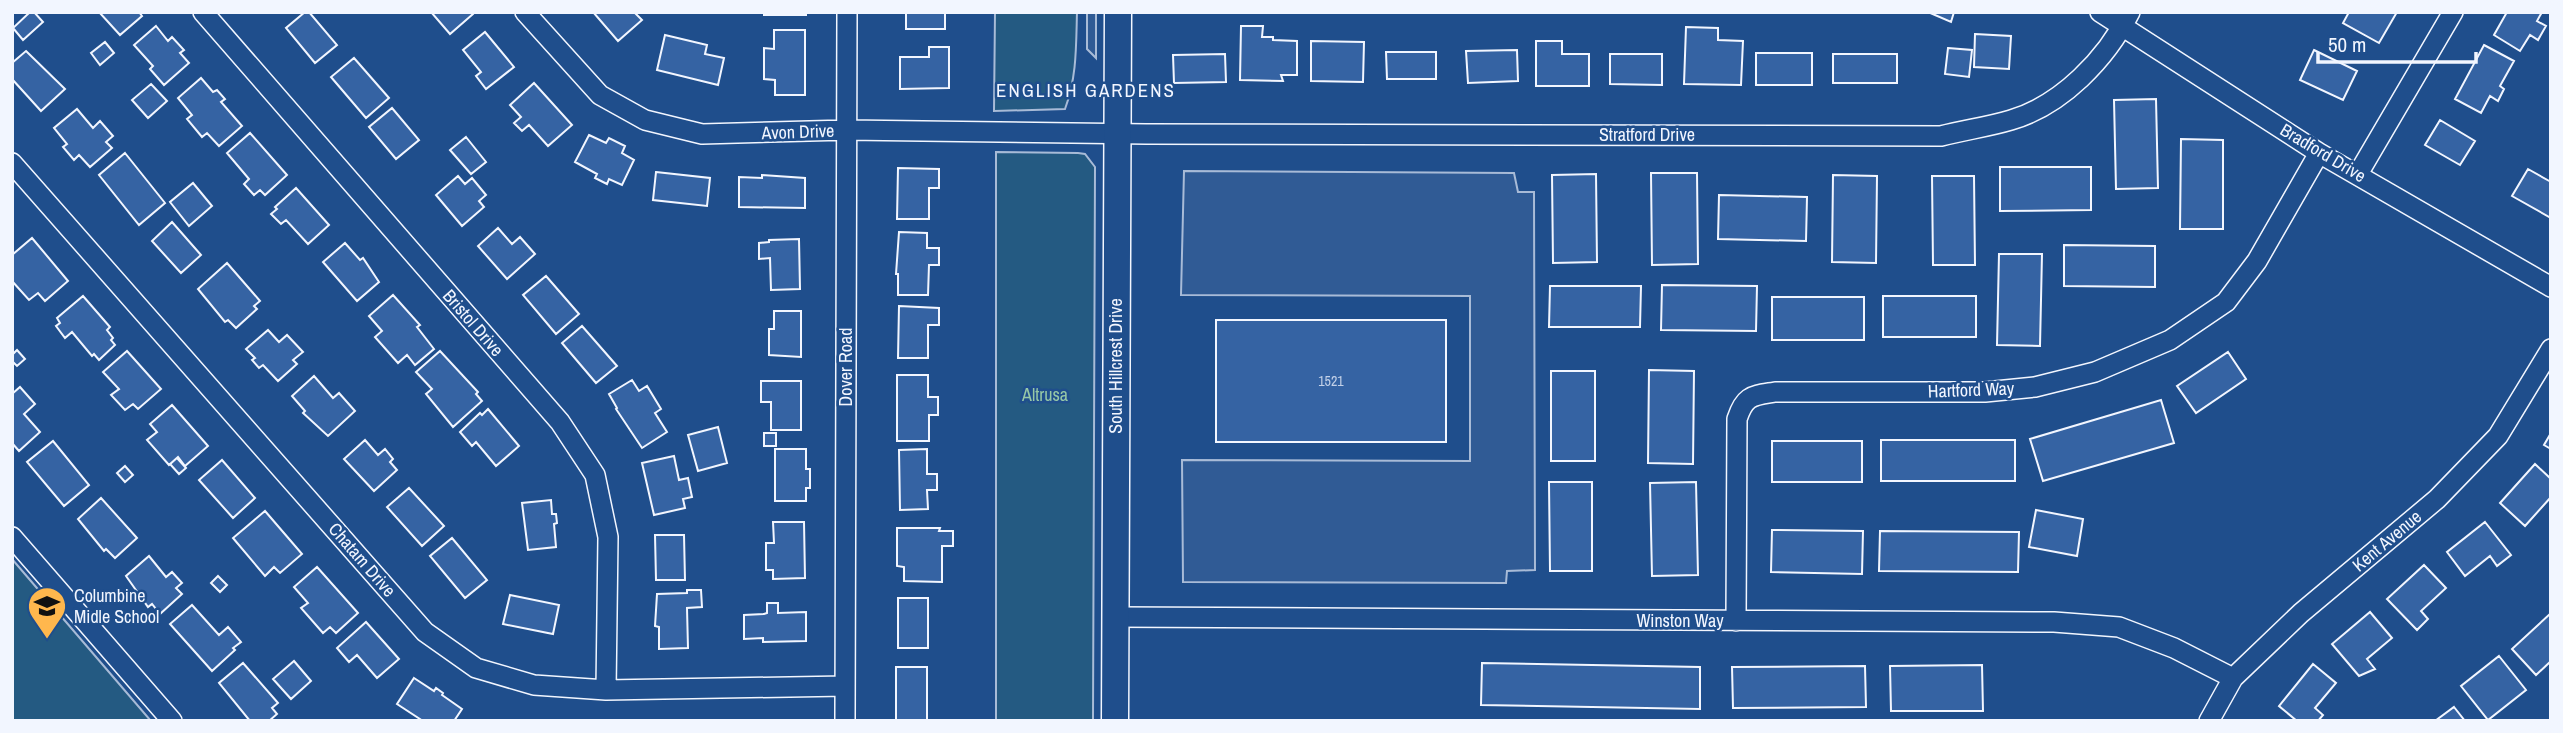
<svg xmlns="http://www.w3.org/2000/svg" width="2563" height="733" font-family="'Archivo Narrow',sans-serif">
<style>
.green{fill:#245a82;stroke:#a8bbd7;stroke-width:2}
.parking{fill:#305b95;stroke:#a8bbd7;stroke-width:2}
.building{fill:#3563a3;stroke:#f2f6ff;stroke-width:2}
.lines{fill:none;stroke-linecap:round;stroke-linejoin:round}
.street-casing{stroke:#f2f6ff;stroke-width:22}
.secondary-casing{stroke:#f2f6ff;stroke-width:29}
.street{stroke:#1f4e8c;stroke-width:19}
.secondary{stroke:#1f4e8c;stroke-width:26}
.labels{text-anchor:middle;stroke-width:5;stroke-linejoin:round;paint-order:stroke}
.number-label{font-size:14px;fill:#c3d1e8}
.street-label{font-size:18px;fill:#f2f6ff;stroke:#1f4e8c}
.park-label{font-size:18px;fill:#97c8a6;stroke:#1f4e8c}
.poi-label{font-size:18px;fill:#f2f6ff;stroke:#1f4e8c;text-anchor:start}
.neighbourhood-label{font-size:19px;letter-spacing:2px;fill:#f2f6ff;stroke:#1f4e8c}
</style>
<rect width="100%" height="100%" fill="#1f4e8c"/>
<path class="green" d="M995,12H1077C1076,46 1077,77 1065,109L994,111Z
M996,152L1078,153L1085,154L1095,167L1093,721H996Z
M12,559L151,721H12Z"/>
<path class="parking" d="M1087,12H1096V58L1087,49Z
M1184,171L1514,173L1518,192H1534L1535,570L1507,571L1506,583L1183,582L1182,460L1470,461V296L1181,295Z"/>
<path class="building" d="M30,12H34L43,22L23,40L13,28Z
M99,12H139L142,16L120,35Z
M305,12H309L337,45L315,63L286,28Z
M431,12H472L473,14L450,34Z
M593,12H634L642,20L618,41Z
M764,12H806V15H764Z
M899,12H945V29H906V13Z
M1928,12H1954L1951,22Z
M2349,12H2397L2379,43L2343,23Z
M2507,12H2542L2537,21L2546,26L2538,40L2530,35L2520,51L2494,35Z
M156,26L168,41L172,37L184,50L180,53L189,63L164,85L150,69L153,66L134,45Z
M1241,26H1263L1262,37H1273V40L1297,41V75H1281L1283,81L1240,80Z
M1686,27L1718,28V40L1743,41L1741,85L1684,84Z
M774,30H805V95H775V80L764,79V48L774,49Z
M485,32L514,67L486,89L476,76L481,72L463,50Z
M1975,34L2011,36L2009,69L1974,67Z
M665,35L707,45L705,54L724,58L718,85L657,70Z
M1311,41L1364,42L1363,82L1311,81Z
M1536,41H1562V54H1589V86H1536Z
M105,42L114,53L100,65L91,53Z
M2484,45L2514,61L2500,86L2504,89L2498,101L2490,96L2481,113L2455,99Z
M929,47H949V88L900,89V57H929Z
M1948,48L1972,50L1969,77L1945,74Z
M1517,50L1518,81L1468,83L1466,51Z
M2314,50L2357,71L2343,100L2300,80Z
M26,51L65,89L41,111L12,79V63Z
M1386,52H1436V79H1387Z
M1756,53H1812V85H1756Z
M1225,54L1226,82L1174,83L1173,55Z
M1610,54H1662V85L1610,84Z
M1833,54H1897V83H1833Z
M354,58L389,98L366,118L331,77Z
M201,78L213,92L217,90L225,99L221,102L242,126L219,146L207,133L202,137L187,119L192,115L178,98Z
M534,83L572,125L548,146L529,125L522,131L514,123L521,117L510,105Z
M151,84L167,101L148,118L132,100Z
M2156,99L2158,188L2116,189L2114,100Z
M392,108L419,140L396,159L369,127Z
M77,109L93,128L100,121L113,136L106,142L112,148L90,167L79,155L74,160L63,147L67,144L54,128Z
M2440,120L2475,141L2460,165L2425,145Z
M250,133L287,175L265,195L260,190L254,195L244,184L249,179L227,153Z
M589,135L606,143L609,138L625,146L622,153L634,160L622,185L609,179L607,184L595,178L597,174L575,162Z
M466,137L486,162L471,174L450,150Z
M2181,139L2223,140V229H2180Z
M125,153L165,203L139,225L99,175Z
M2000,167H2091V210L2000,211Z
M898,168L939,169V188H929V219H897Z
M2528,169L2551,182V218L2512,196Z
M656,172L710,178L707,206L653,200Z
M1651,173H1697L1698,264L1652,265Z
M1596,174L1597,262L1553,263L1552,175Z
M762,175L805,178V208L739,207V177L762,178Z
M1833,175L1877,176L1876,263L1832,262Z
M458,176L465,184L472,178L486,195L479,201L484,207L462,226L436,195Z
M1932,176H1974L1975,265H1933Z
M193,183L212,206L189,226L170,202Z
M296,188L329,225L308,244L286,220L281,224L271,214L277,209L275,207Z
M1719,195L1807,197L1806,241L1718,239Z
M172,222L201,255L181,273L152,241Z
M498,228L512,244L520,237L535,254L507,279L478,246Z
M899,232L927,233V248H939V265H929L928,295H898V274H896Z
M32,238L68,281L45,301L38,293L29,300L12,281V255Z
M799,239L800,289L771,290L770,258L759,259V243L769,242V240Z
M345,243L360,260L363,258L379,282L357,301L323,262Z
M2064,245L2155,246V287L2064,286Z
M1999,254H2042L2040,346L1997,345Z
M227,263L260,301L254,306L257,309L236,328L228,320L225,322L198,289Z
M546,276L579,314L556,334L523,295Z
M1662,285L1757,286L1756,331L1661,330Z
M1550,286H1641L1640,327H1549Z
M393,295L420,325L417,327L434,349L415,365L407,355L398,363L375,337L382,331L369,316Z
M83,296L110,327L107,330L113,338L111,340L115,345L99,360L94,354L92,356L72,332L65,338L56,326L60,323L57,318Z
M1883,296H1976V337H1883Z
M1772,297H1864V340H1772Z
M899,306L939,308V325H928V358H898Z
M774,311H801V357L769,355V329H774Z
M1216,320H1446V442H1216Z
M582,326L617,366L596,383L562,343Z
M268,330L279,342L287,335L303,352L293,360L297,364L278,381L263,365L259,368L252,360L255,358L246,349Z
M17,350L25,359L17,366L12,361V355Z
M127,351L161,389L138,409L133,404L125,410L111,395L119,389L103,372Z
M440,351L478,392L476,394L482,401L453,427L426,394L432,389L416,372Z
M2228,352L2246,379L2196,413L2177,386Z
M1649,370L1694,371L1693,464L1648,463Z
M1551,371H1595V461H1551Z
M897,375H928V397H938V415H929V441H897Z
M314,376L333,398L339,393L355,411L328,436L303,413L305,411L292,396Z
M632,380L639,391L647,386L661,409L655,413L667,432L642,448L616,409L617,408L609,394Z
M761,381H801V430H771V402H761Z
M20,387L35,404L24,414L40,432L19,451L12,443V394Z
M2161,400L2174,443L2043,481L2030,439Z
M172,405L208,446L185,466L178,457L169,465L147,440L157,432L150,424Z
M488,409L519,446L496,466L476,442L472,446L460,432L480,413L482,415Z
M718,427L727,463L698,471L688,435Z
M764,433H776V446H764Z
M2551,433V449L2544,445Z
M365,440L378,455L385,449L393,459L390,462L397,470L374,491L344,459Z
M1881,440H2015V481H1881Z
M53,441L89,485L64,506L27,462Z
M1772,441H1862V482H1772Z
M775,449H806V469H810V488H806V501H775Z
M927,449V474H937V490H927L928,509L900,510L899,450Z
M674,456L679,480L688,478L692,497L683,499L685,508L654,515L642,463Z
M177,458L186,468L179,474L170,464Z
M222,460L255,498L233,518L199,480Z
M2535,464L2551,479V497L2525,526L2500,503Z
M125,466L133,475L125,482L117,473Z
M1549,482H1592V571H1550Z
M1696,482L1698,575L1652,576L1650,483Z
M409,488L444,526L422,546L387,507Z
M101,498L137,538L115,558L106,549L104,551L78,519Z
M551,500L552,514H556L557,523L554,524L556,547L528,550L522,503Z
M2036,510L2083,519L2077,556L2029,547Z
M265,511L302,554L280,573L274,567L265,576L233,538Z
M773,522H804L805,578L773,579V570H766V543H774Z
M2485,522L2511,555L2497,566L2490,556L2465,576L2447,552Z
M897,528H940L939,531H953V546H942V582L904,581V567L897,566Z
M1772,530L1863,531L1862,574L1771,572Z
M1880,531L2019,532L2018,572L1879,571Z
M655,535H684L685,580H656Z
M452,538L487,580L465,598L430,556Z
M149,556L166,577L172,572L182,583L176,588L182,594L160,614L152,604L148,607L126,576Z
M2424,565L2446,588L2421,611L2428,619L2417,630L2387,599Z
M317,567L358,613L336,633L330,627L323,633L301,608L308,603L294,587Z
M218,576L227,585L220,592L211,583Z
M687,590H701L702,607L687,608L688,648L659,649V627L655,626L657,594L687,593Z
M510,595L559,605L553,634L503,624Z
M898,598H928V648H898Z
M767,603H778V613L806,612V641L763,642V638L744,639V615L764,614L767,613Z
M192,605L219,635L228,627L241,642L233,648L235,650L212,671L170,624Z
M2370,612L2392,638L2367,659L2375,669L2359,676L2332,644Z
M2551,613V663L2550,662L2536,675L2512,649Z
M366,622L399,659L377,678L357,655L349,662L337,648Z
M2499,656L2526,690L2488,720L2461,686Z
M294,661L311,681L291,699L273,679Z
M243,663L278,703L272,708L277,714L269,721H250L219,683Z
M1482,663L1700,667V709L1481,705Z
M2313,664L2336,683L2315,708L2323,715L2318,721H2297L2279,706Z
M1982,665L1983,711H1891L1890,666Z
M1865,666L1866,707L1733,708L1732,667Z
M896,667H927V721H896Z
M414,678L434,691L436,688L443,693L442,695L462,709L454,721H423L397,704Z
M2454,707L2465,721H2435Z"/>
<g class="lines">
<g class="street-casing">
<path id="street" d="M203,12L560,422L595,475L608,537L606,690
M525,12L600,95L645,120L702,134L847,130L1146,134L1941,136C1964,130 1988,127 2011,120C2062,105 2106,59 2130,12
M2100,12L2319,153L2551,287
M12,163L425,632L476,668L534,685L606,690L845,686
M2358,174L2453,12
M12,537L172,721
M1116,617L2054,622L2119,627L2174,648L2233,678
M1736,621L1737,419C1745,395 1752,396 1775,392H1985L2035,387L2095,372L2170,340L2226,302L2257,261L2319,153
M845,721L847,12
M2209,721L2233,678L2301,613L2437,499L2498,436L2551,349"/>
</g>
<g class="secondary-casing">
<path id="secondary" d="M1115,721L1118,12"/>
</g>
<use href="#street" class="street"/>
<use href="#secondary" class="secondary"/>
</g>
<defs>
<g id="school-pin" transform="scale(2.0125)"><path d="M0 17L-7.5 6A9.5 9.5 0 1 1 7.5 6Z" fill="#ffb74d" stroke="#1f4e8c"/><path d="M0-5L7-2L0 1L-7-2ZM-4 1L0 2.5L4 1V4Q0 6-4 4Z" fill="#111"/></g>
</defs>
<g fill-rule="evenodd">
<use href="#school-pin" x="47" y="606"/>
</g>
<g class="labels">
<g class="number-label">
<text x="1331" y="386">1521</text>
</g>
<g class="street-label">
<text transform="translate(798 132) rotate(-2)" y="6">Avon Drive</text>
<text x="1647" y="141">Stratford Drive</text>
<text transform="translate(2323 153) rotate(31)" y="6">Bradford Drive</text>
<text transform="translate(473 323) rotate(49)" y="6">Bristol Drive</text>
<text transform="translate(1116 366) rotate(-90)" y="6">South Hillcrest Drive</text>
<text transform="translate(846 367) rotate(-90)" y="6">Dover Road</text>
<text transform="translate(1971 390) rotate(-2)" y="6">Hartford Way</text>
<text transform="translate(2387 541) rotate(-40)" y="6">Kent Avenue</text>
<text transform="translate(362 560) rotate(49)" y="6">Chatam Drive</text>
<text x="1680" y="627">Winston Way</text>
</g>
<g class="park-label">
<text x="1045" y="401">Altrusa</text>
</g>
<g class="poi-label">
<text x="74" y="602">Columbine<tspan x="74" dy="21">Midle School</tspan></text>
</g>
<g class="neighbourhood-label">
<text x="1086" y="97">ENGLISH GARDENS</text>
</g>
</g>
<rect width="2563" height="733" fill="none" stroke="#f2f6ff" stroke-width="28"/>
<path d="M2318 52v10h158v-10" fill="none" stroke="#f2f6ff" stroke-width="3.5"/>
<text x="2328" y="52" font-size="21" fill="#f2f6ff" stroke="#1f4e8c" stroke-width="5" paint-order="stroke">50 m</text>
</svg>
